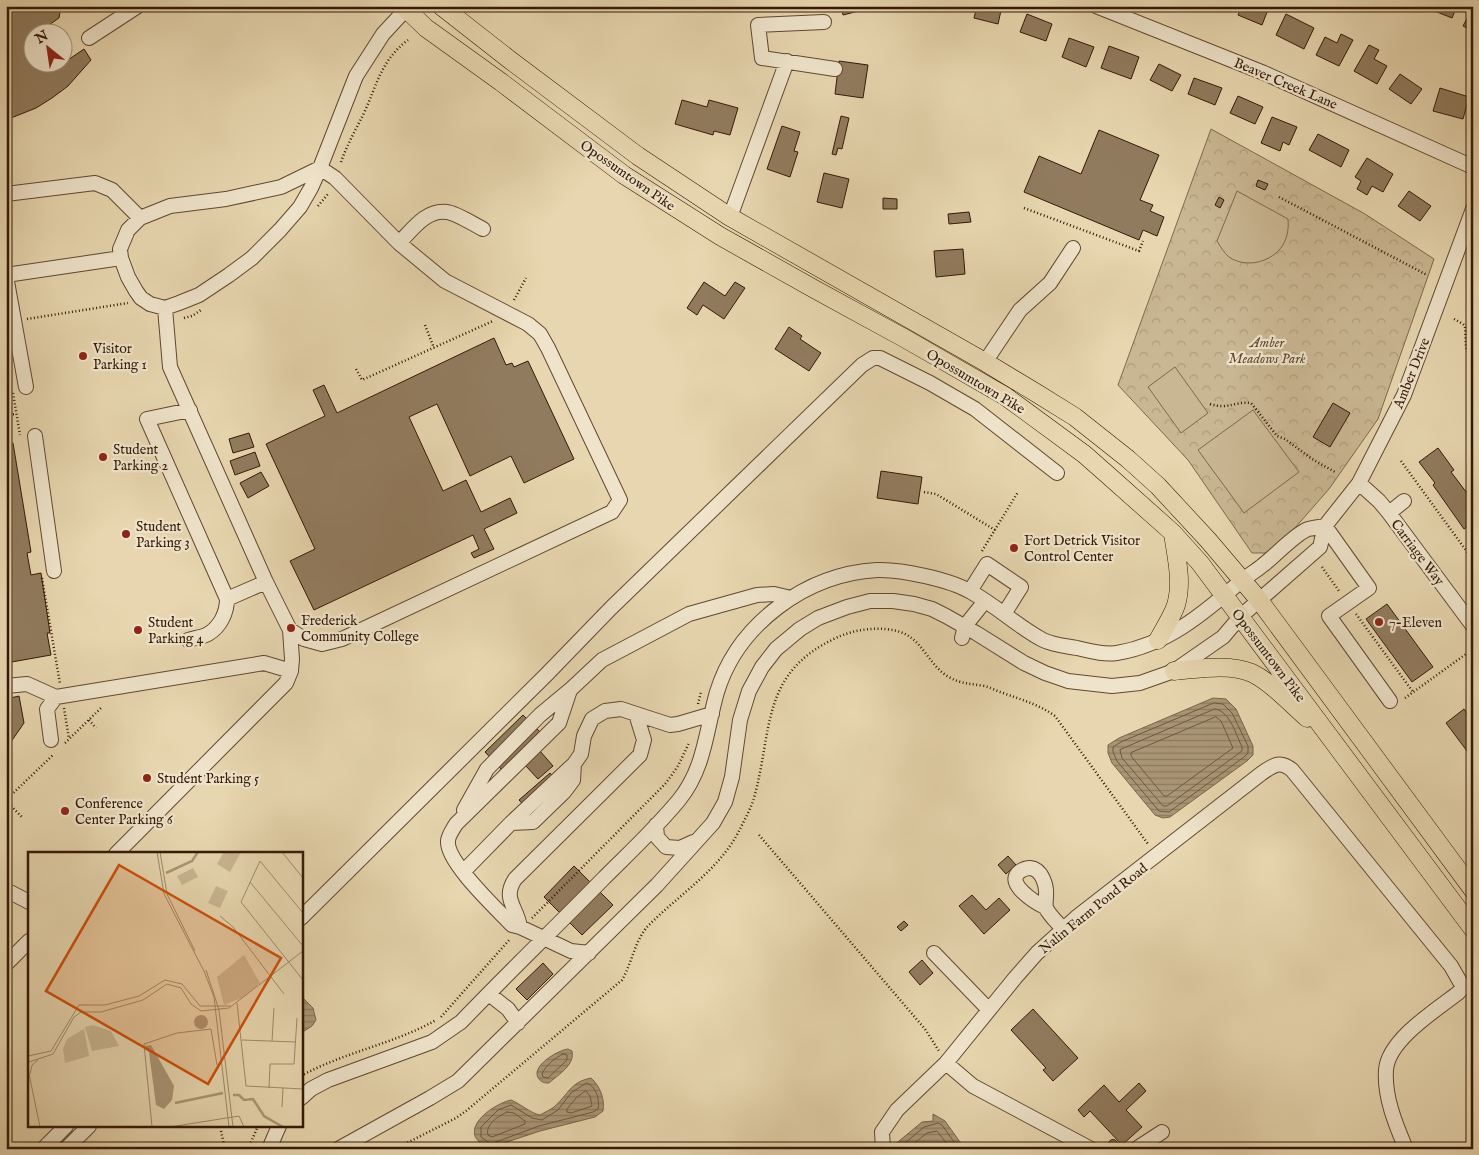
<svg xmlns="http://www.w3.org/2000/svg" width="1479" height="1155" font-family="'IM FELL English',serif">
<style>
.park{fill:url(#park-crowns);stroke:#7e684c}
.pitch{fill:#c9b692;stroke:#7e684c}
.water{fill:url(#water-rules);stroke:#7b644a}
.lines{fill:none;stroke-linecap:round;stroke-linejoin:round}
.shore{stroke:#6f583e;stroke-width:1}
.building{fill:#917b5e;stroke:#341907}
.minor-casing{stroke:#614831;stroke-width:16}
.major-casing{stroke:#341907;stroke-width:19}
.path{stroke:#341907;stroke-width:2.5;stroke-dasharray:1 2.5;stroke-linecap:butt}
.minor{stroke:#efe4cb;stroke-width:14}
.major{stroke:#e7d6af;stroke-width:18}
.poi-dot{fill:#8f2418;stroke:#efe4cb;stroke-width:2}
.labels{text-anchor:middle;stroke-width:4.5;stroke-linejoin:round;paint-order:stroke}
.street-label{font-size:14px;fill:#341907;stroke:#efe4cb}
.park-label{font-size:14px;font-style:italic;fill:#614831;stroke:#efe4cb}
.poi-label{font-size:14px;fill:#341907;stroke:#efe4cb;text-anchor:start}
.inset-river{fill:none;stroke:#aa9676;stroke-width:2.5}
.inset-road{fill:none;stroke:#9f8a6c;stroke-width:1}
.view{fill:#cd4f0b;fill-opacity:0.15;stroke:#cd4f0b;stroke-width:2.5}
.inset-edge{fill:none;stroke:#341907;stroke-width:2.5}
</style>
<defs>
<pattern id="park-crowns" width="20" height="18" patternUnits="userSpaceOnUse" patternTransform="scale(1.25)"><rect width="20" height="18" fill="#c9b692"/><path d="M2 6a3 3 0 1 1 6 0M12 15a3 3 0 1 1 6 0" fill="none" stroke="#ad9c7c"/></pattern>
<pattern id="water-rules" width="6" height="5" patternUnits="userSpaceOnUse" patternTransform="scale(1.25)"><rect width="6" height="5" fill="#aa9676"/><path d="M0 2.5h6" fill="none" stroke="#8b7a5f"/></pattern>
</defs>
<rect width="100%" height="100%" fill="#e7d6af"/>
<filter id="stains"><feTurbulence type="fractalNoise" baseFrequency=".004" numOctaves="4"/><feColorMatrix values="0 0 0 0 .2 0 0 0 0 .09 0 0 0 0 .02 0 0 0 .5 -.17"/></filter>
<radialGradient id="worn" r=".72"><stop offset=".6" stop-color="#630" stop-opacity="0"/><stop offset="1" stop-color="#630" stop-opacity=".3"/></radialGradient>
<path class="park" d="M1211,129L1365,214L1434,259L1378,419L1329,489L1273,553H1252L1188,460L1118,385Z"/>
<path class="pitch" d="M1237,191L1288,219C1289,229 1287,241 1280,249C1268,263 1245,268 1229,257C1224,253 1220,246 1217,241Z
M1175,367L1208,413L1181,433L1148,387Z
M1253,410L1299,472L1244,513L1198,450Z"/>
<path class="water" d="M1213,698L1226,699L1236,709L1253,746V755L1247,761L1170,817L1163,818L1155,815L1112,763L1108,753V745L1119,738Z
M301,996L313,1008L316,1020L312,1026L301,1033Z
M568,1049L572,1051C575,1065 559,1074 549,1083C545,1083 542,1083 539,1079C529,1067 558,1050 568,1049Z
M591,1078C600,1086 605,1099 603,1111L595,1117L540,1131L489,1148C454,1133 490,1105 511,1100C521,1104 530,1113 540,1115C545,1112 550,1110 554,1107C568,1095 570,1082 591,1078Z
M933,1114L945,1121L965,1149H895L893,1146L922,1122L933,1121Z"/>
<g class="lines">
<path class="shore" d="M1214,703L1223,704L1232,713L1248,746V753L1244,757L1169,812L1159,811L1117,761L1113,752V747L1121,742Z
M1215,709C1230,711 1236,735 1242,747V751L1167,806H1163L1122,758L1120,750Z
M1216,717L1221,721L1233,748L1167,796H1164L1131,756V753Z
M563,1054L567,1055V1060L548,1078L543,1077L542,1074C546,1065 555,1058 563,1054Z
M587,1083C596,1086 600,1100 598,1109L593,1112L539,1126L496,1142L492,1145L481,1137V1127L498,1110L511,1105L532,1118L542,1120L558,1110L571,1093Z
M586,1091L590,1096L592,1106L571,1113L567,1112V1109L576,1098Z
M507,1112L514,1113L525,1121V1124L492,1137L488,1135C485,1125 498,1116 507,1112Z
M898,1149L924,1127L938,1123L942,1125L959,1149
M907,1149L927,1133L937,1131L951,1149"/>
</g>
<path class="building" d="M6,6H61L59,18L46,27L49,32H32V62H62V52L68,60L84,49L91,60L68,86L52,98L36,108L6,120Z
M841,6H863V10L843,15Z
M898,6H923V8L898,9Z
M937,6H964V11L936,10Z
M977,6H1002L998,24L974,18Z
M1209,6H1222L1221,11Z
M1242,6L1269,7L1262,25L1238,15Z
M1402,6H1416L1414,12L1401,8Z
M1428,6H1457L1452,18L1427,8Z
M1473,7V31L1463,26Z
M1027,14L1052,24L1046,41L1020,32Z
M1286,14L1314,28L1304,49L1276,35Z
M1341,34L1353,40L1339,66L1316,55L1325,37L1337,43Z
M1069,38L1094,47L1086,67L1062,57Z
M1369,45L1379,50L1374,59L1387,66L1377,84L1354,71Z
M1109,46L1139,57L1131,79L1101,68Z
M839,61L868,65L863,98L835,94Z
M1159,64L1181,75L1172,91L1150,80Z
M1400,74L1422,89L1411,104L1389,89Z
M1194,78L1222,88L1215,105L1188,94Z
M1440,88L1469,97L1463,119L1433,111Z
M1238,96L1263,107L1255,124L1230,113Z
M682,100L707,107L709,100L738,108L730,135L714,131L713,135L675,124Z
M841,116L849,118L842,149L838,148L836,155L832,154Z
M1272,117L1297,127L1289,145L1283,142L1280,151L1261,143Z
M782,126L800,132L794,151L798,152L790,177L767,169Z
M1099,130L1159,155L1140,200L1153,205L1150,211L1164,217L1157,236L1143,230L1139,240L1024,192L1039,156L1081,174Z
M1318,134L1349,150L1341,167L1309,150Z
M1367,158L1393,174L1383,192L1372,186L1367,195L1357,189L1361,181L1355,177Z
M824,173L849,179L842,208L817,202Z
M1258,180L1268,184L1265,190L1256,186Z
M1409,191L1431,206L1420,221L1398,206Z
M1219,197L1224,200L1220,208L1215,205Z
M883,198L897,199V209H883Z
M969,212L971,222L949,224L948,214Z
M963,249L965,274L936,277L934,251Z
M704,282L725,296L735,282L745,288L724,319L703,305L697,315L687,308Z
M789,327L802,336L800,339L821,353L809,371L775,349Z
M494,338L506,365L512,363L514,367L528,361L574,459L524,483L511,456L470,476L437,404L409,417L443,491L466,480L481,512L510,498L517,513L484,529L494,549L474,558L471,553L479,549L473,535L314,610L290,561L315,549L266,444L325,416L313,390L324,385L337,413Z
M1333,403L1350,413L1330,447L1313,437Z
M249,433L254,447L233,453L229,439Z
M13,443L31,552L27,553L31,575L41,573L50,633H47L51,655L6,663V444Z
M1438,448L1454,470L1451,472L1473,501V523L1464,529L1433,485L1435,483L1419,462Z
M255,452L260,466L235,475L230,461Z
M881,471L922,477L918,504L877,498Z
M261,472L269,486L248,498L240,483Z
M1387,604L1433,667L1412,682L1366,619Z
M19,696L24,723L6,749V699Z
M1464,709L1473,721V759L1446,723Z
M523,715L540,732L502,770L485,752Z
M540,751L553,766L538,779L525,765Z
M550,773L561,785L531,813L519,800Z
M1008,856L1016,865L1006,874L998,865Z
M574,866L613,905L582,935L544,897Z
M972,895L986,910L999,898L1010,910L984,934L959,906Z
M904,921L908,925L901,931L897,927Z
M922,960L933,973L920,985L909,972Z
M543,963L553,974L527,1000L516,989Z
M1033,1009L1078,1058L1053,1081L1043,1070L1046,1068L1011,1030Z
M1139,1083L1146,1091L1126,1110L1142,1127L1122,1145L1090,1111L1084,1117L1078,1110L1104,1085L1119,1102Z
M1108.5 1144a4.5 4.5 0 1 1 9 0a4.5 4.5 0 1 1-9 0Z"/>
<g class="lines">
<g class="minor-casing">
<path id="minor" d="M1096,6L1264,73L1473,167
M824,22L758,25L762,58L835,69
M89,38L138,6
M320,168L281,187L226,199L170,206L140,218L128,230L120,249L121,258L128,277L136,291L141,298L150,304L165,308L179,303L199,295L229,275L252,258L280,230L300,207L311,188L320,168L356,76L383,34L409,6
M6,194L95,183L112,190L140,218
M730,217L787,61
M399,243C412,230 426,209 447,212C456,213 473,224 483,229
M6,275L121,258
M6,276L26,387
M985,362L1020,310L1050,283L1073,248
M35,436L54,571
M1359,483L1379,501L1389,513L1473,626
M1389,513L1404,501
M1325,526L1369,588L1329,616L1390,701
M970,591L987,564L1021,587L1004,614
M227,599L266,582
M290,630L304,639L322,644L342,639L612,512L620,500L548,348L540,334L528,324L445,281L399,243L335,178L320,168
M962,638L965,626L985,601
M188,640C194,638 203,637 208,634C220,627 227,613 227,599L147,419L190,410
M6,686L27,684L56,697L264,663L291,671
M570,690L559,723L456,824C453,829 448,836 448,841C446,862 497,909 512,925L520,927C517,907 502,899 515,879L640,755L644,740L636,714
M51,740L47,709L56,697
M464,810L487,769L540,715L570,690L602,660L689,614L757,595L774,594L791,598
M511,823L574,764
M656,825L657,837L666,847L680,848L693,842
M116,854L286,683L291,671L292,659L290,630L266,582L170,367L165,308
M463,872L511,823L533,822L564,792L573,780L574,764L581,754L584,736L592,719L605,711L621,709L670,725L678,724L712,714
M6,890L29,902
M1045,907C1036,903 1005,884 1019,872C1023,869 1026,868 1030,868C1042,869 1047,886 1046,896C1046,900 1045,904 1046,908C1049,915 1058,923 1063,929
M301,918L547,674L611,608L862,365L873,358H880L930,383L975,409L1057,473
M520,927L571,951L589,953
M934,953L989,1010
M6,964L29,941
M489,994L508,1009L518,1023
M946,1063L973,1086L1091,1149
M301,1098L311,1089L328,1080L432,1042L461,1022C507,974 556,927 603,879C629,853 656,828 679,800C705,768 706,730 717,692C738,624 806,574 877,570C901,569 951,580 971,592C997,606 1018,627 1043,640C1053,645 1066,646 1077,648C1090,651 1103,655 1117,653C1166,645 1203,614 1240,582C1247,576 1256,571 1263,565C1275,556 1295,534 1308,529C1313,528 1319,527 1325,526
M43,1149L66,1126
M66,1149L89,1126
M269,1149L279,1126
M338,1149L430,1098L458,1081L657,885L713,823L725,802L732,777L740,720L749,691L762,667L776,649L800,629L818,618L847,607L870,601H893L914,604L932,609L946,616L976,633L1024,663L1045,673L1068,681L1112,686L1140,683L1174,671L1223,637L1240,617L1320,547L1325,526L1359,483L1404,395L1473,209
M883,1149L882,1132L897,1110L946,1063L1015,978L1037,953L1078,916L1262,773C1274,765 1280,760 1292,770L1451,966L1463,987L1458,993C1436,1010 1388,1040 1386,1070C1384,1097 1396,1125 1406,1149
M1136,1149L1162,1132"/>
</g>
<g class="major-casing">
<path id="major" d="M403,6L426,28L501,82L624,175L720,236L816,290L904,338L1005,396L1084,454L1109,476L1173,533L1200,563L1473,929
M441,6L510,60L638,156L730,217L985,362L1038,394L1075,417L1128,459L1158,486L1208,540L1259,600L1473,890
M1158,640C1164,629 1172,617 1176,605C1183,582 1176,556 1173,533
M1174,671C1198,669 1229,663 1252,673C1272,683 1290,703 1307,718"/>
</g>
<path class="path" d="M341,162C347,145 356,129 364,113C377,85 381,60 408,40
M1279,197L1427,275
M318,206L328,194
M1024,208L1139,251L1143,241
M514,300L526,278
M184,318L192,316L201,310
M27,319L128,303
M1454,319L1463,324L1465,326L1466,347L1473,366
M425,325L434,348
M356,369L362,380L493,321
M13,393L20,435
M1210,404C1228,410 1235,401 1251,403L1277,436L1285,439L1312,459L1335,472
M6,415L16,414
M1401,461L1473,560
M924,492L936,494L995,530
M982,551L1018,492
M1322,567L1339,591
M42,578L60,684
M1356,614L1413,692
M1405,698L1473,649
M698,704L701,692
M64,708L69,739
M89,720L96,728
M65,743L101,708
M6,800L54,754
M6,801L23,818
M759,835L925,1029L939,1051
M532,918L666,783L678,766L689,743
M441,1017L510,939
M301,1076C344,1052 394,1044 436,1020
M221,1131L225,1149
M248,1149L258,1126
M395,1149L456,1118L466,1111L622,980C632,963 634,943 647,927C678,895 720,870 740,829C745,819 751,808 754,798C773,730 760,673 836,638C854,629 883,625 903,633C923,641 930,667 949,677C961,684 972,684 985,686C991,688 997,691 1003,693C1022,700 1038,704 1055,716L1148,844"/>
<use href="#minor" class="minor"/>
<use href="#major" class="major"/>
</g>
<g class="poi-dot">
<circle cx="83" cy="356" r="5"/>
<circle cx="103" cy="457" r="5"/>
<circle cx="126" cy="534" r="5"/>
<circle cx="1014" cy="548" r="5"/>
<circle cx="1379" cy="622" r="5"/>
<circle cx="291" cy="628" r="5"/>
<circle cx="138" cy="630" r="5"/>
<circle cx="147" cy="778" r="5"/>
<circle cx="65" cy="811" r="5"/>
</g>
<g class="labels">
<g class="street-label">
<text transform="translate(1286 83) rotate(23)" y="5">Beaver Creek Lane</text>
<text transform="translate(628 175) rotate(35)" y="5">Opossumtown Pike</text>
<text transform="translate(1411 373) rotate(-68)" y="5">Amber Drive</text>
<text transform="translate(976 381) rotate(31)" y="5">Opossumtown Pike</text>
<text transform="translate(1418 552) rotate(53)" y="5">Carriage Way</text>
<text transform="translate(1269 655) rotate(53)" y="5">Opossumtown Pike</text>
<text transform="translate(1093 908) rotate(-39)" y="5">Nalin Farm Pond Road</text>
</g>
<g class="park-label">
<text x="1267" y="347">Amber<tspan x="1267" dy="16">Meadows Park</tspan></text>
</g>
<g class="poi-label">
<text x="93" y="353">Visitor<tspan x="93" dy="16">Parking 1</tspan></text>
<text x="113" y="454">Student<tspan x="113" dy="16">Parking 2</tspan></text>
<text x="136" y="531">Student<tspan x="136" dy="16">Parking 3</tspan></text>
<text x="1024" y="545">Fort Detrick Visitor<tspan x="1024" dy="16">Control Center</tspan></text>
<text x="301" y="625">Frederick<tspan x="301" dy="16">Community College</tspan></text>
<text x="148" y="627">Student<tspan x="148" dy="16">Parking 4</tspan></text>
<text x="1389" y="627">7-Eleven</text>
<text x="157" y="783">Student Parking 5</text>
<text x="75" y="808">Conference<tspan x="75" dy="16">Center Parking 6</tspan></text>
</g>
</g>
<g transform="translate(28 852)">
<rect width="275" height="275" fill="#e7d6af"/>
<path d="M216,103L232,131L216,145L196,153L189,125Z" fill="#c9b692"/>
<path d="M196,0H213L202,20L189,12ZM165,16L170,25L154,33L149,24ZM188,34L200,39L192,56L180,51ZM65,173L83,179L91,194L64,199L57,175ZM56,177L61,204L37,211L35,197L39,187Z" fill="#c9b692"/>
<path d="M166 170a7 7 0 1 1 14 0a7 7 0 1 1-14 0ZM123,193L146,234L144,248L136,257L128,253L121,200L117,197V194Z" fill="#aa9676"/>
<path class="inset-river" d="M138,21L164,9L170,0M205,243H211L216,248L225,247L236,264L255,275M147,251L195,241"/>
<path class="inset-road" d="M129,0L136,42L176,119L186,145L201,275M132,0L139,42L167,99M254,0L275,26M222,30L275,94M275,61L232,9L213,50L275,128M192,64L205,75L256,142M178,118L191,158L205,275M209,151L218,234L275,237M214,188L268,190M244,189L246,156M0,204L23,199L51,153H77L111,144L137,128L154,132L172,154H203M1,210L25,202L46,165L53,160H73L115,148L139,132L153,136L163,152L173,159L201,156L275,99M0,217L12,275M2,222L4,213L10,208M241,236L242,212H266L269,166M254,255L255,236M124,275L116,192L149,181L183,177L189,213M142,275L211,264L216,275"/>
<path class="view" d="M91,13L253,106L180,232L18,139Z"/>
<rect width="275" height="275" class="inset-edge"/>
</g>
<rect width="1479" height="1155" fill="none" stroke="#e7d6af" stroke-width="25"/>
<rect x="8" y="8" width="1464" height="1140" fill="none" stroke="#341907" stroke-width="2.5"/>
<rect x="12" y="12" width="1454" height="1130" fill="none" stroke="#341907"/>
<g transform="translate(48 48) rotate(330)"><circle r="24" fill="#efe4cb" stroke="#a4937d"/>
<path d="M0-4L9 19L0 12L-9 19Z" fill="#8f2418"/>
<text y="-8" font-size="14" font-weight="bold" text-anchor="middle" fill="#341907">N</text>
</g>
<rect width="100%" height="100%" filter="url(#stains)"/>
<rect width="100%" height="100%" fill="url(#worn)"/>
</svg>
